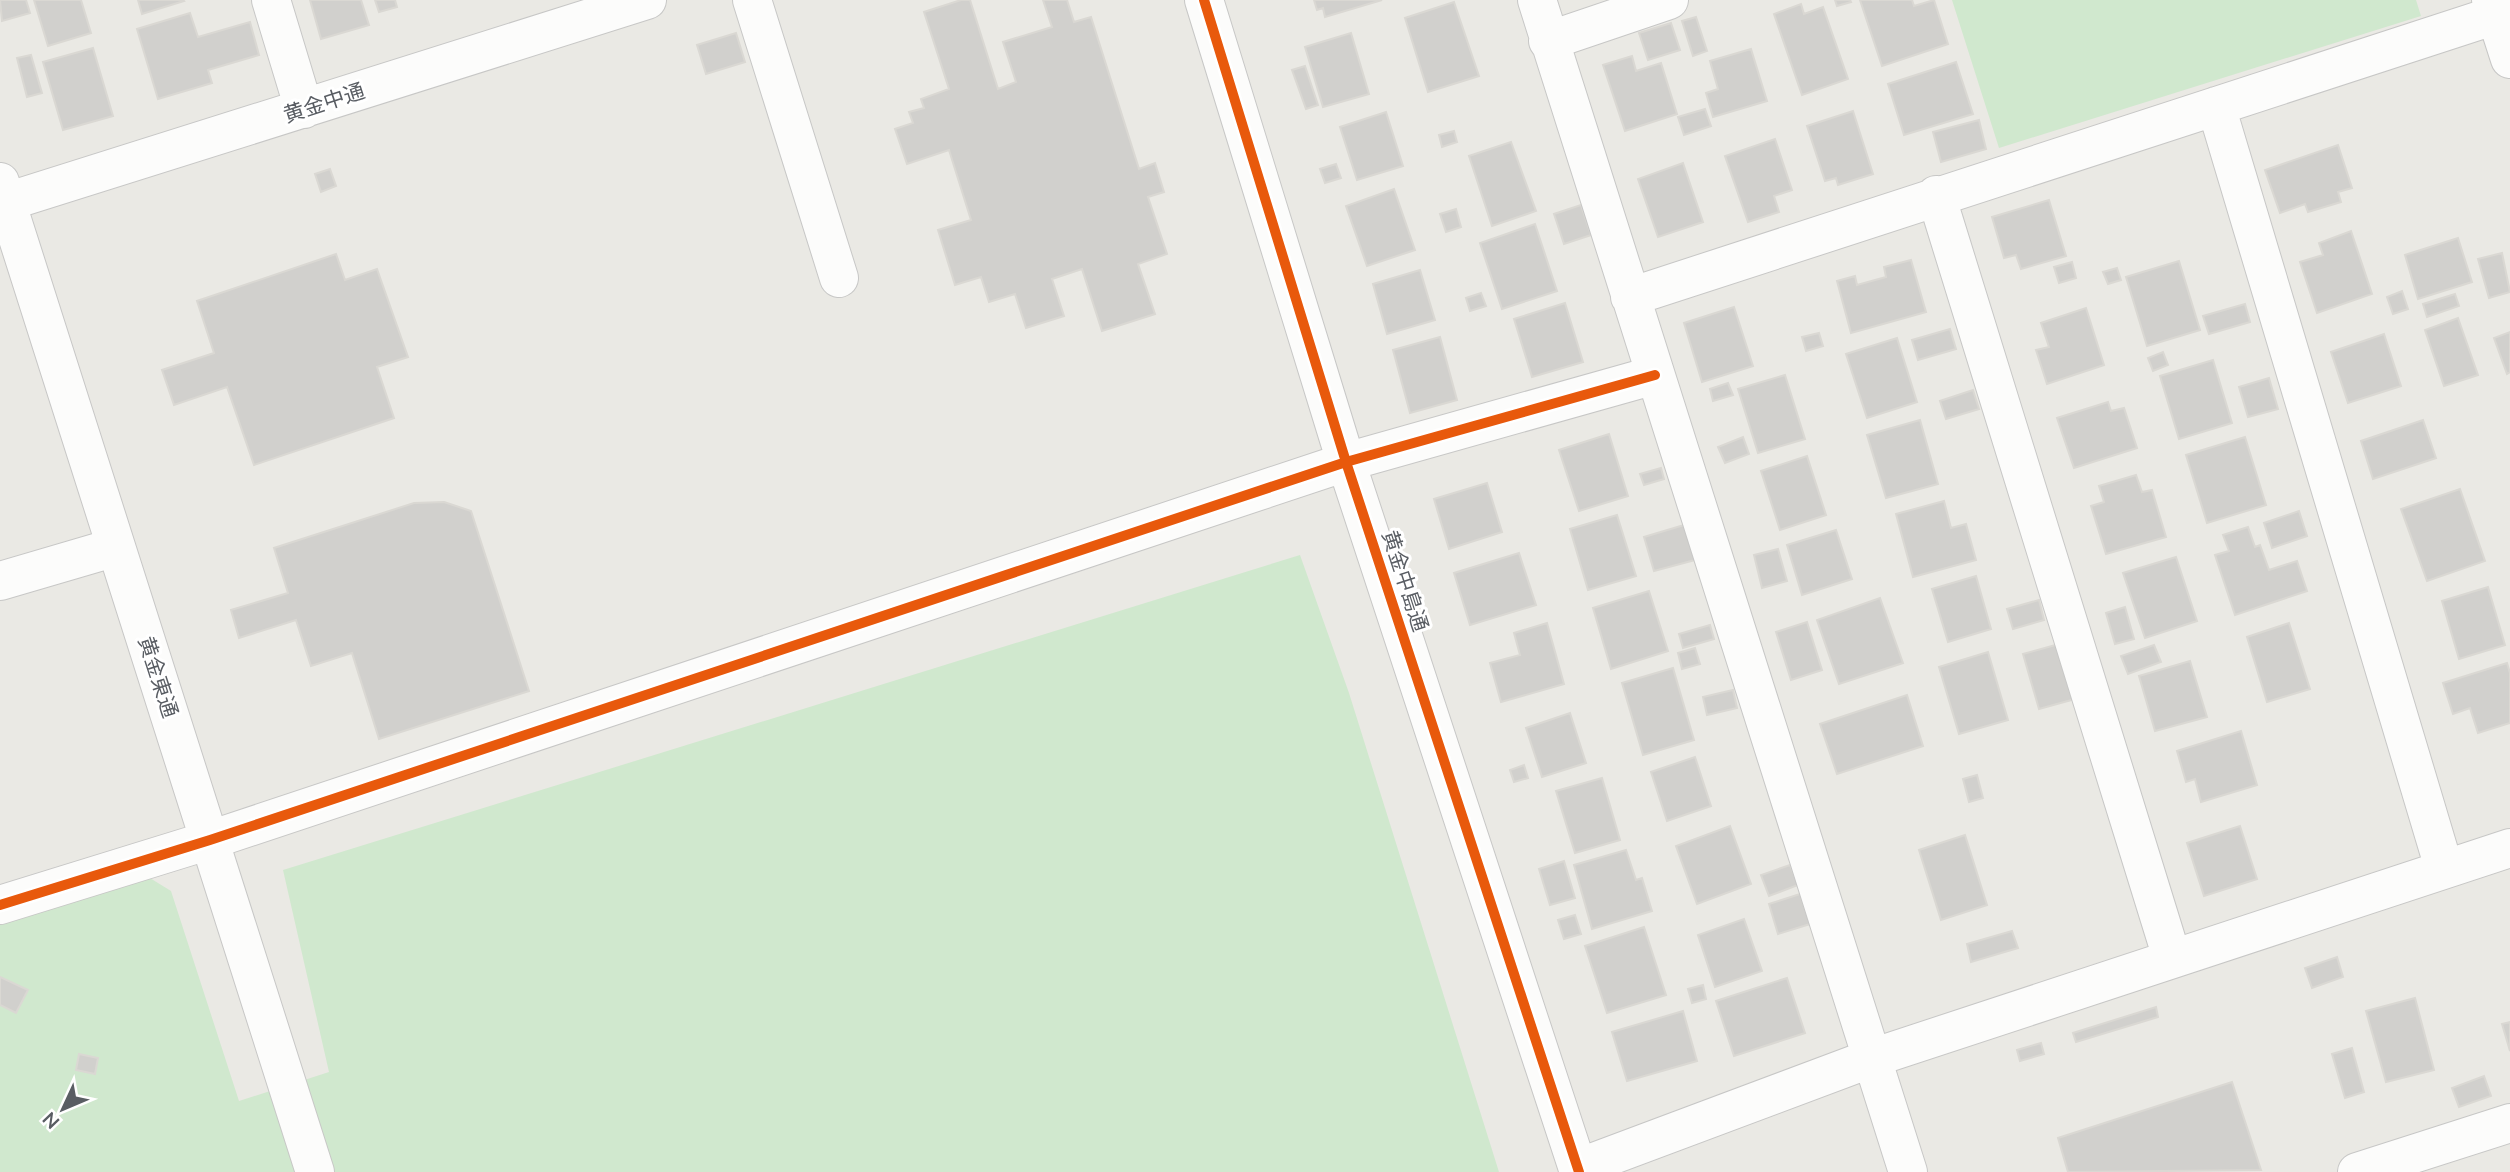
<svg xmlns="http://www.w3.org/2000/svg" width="2510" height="1172" font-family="Mulish,'Noto Sans JP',sans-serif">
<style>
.green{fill:#d0e8ce}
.building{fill:#d1d0cd;stroke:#dad8d3;stroke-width:2}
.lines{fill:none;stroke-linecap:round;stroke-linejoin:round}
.minor-casing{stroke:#c7c7c6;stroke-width:40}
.minor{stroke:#fcfcfb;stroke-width:38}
.cycleway-casing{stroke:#fff;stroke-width:15}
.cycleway{stroke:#e8590c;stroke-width:10}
.labels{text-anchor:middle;stroke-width:6;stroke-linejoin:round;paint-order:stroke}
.street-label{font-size:21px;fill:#595d63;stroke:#fff}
</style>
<rect width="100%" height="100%" fill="#eae9e4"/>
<path class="green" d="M1952,0H2416L2421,16L1999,148Z
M1300,555L1349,693L1499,1172H0V921L145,875L171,891L239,1101L329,1072L283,870Z"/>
<path class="building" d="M0,0H26L30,13L2,21Z
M34,0H81L91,33L48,46Z
M138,0H183L184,1L142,14Z
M310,0H361L369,25L321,39Z
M375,0H395L397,7L379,12Z
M961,0H970L998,89L1016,82L1003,42L1052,27L1043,0H1067L1074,22L1091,17L1139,169L1155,163L1164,192L1148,197L1167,254L1138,264L1155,314L1102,331L1082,269L1052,279L1064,316L1026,328L1015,294L989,302L981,277L955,285L938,230L971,220L949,150L907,164L895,129L913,123L909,112L924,108L921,99L949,89L924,12Z
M1314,0H1382L1325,17L1323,8L1317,10Z
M1835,0H1850L1851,2L1837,6Z
M1860,0H1912L1914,6L1934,0L1948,44L1882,66Z
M1454,2L1479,76L1428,92L1405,18Z
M1801,4L1804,14L1823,7L1848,79L1802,95L1774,14Z
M190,13L198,37L250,22L259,55L208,70L212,83L158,99L137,29Z
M1696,17L1707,51L1693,56L1682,21Z
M1671,23L1680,50L1648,60L1639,33Z
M736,33L745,62L706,74L697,45Z
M1351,33L1369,94L1323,107L1305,47Z
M93,48L113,116L63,130L43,62Z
M1751,49L1767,101L1713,117L1706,93L1718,89L1710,61Z
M31,55L42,93L27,97L17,58Z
M1632,56L1636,71L1661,63L1677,114L1625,131L1603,65Z
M1956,62L1973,114L1904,135L1888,84Z
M1305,66L1318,105L1306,109L1292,70Z
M1705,109L1711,126L1684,135L1678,117Z
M1853,111L1873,174L1838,185L1836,178L1825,181L1807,126Z
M1386,112L1403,166L1357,180L1340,127Z
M1979,120L1986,149L1941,162L1933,132Z
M1454,131L1457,142L1442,147L1439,135Z
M1775,139L1792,190L1774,196L1779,212L1748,222L1725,156Z
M1511,142L1536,211L1492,226L1469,156Z
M2338,145L2352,188L2338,192L2341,202L2308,212L2305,204L2280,213L2265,170Z
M1683,163L1703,222L1658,237L1638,179Z
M1336,164L1341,178L1325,183L1320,169Z
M330,169L336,186L321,192L315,174Z
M1394,189L1415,250L1367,266L1346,206Z
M2049,200L2066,256L2021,269L2016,255L2004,258L1992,217Z
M1581,205L1591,235L1564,244L1554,214Z
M1456,209L1461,227L1446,232L1440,214Z
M1535,224L1557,291L1502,309L1480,243Z
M2351,231L2372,294L2317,313L2300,262L2323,255L2319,243Z
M2458,238L2472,282L2418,299L2405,255Z
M2502,253L2510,292L2489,298L2478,259Z
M336,254L345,280L377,269L408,357L377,367L394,418L254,465L227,387L174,405L162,370L214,353L197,301Z
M1911,260L1926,312L1851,333L1837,281L1855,276L1857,285L1886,277L1884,267Z
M2179,261L2200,330L2147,346L2126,277Z
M2072,262L2076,278L2059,283L2054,267Z
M2117,268L2121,280L2108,284L2103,272Z
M1420,270L1435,320L1387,334L1373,284Z
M2402,291L2408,309L2393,314L2387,297Z
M1481,293L1486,306L1470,311L1466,298Z
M2455,294L2459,306L2427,317L2423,304Z
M1565,303L1583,362L1532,377L1514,319Z
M2245,304L2250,322L2209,334L2203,316Z
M1734,307L1753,366L1702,382L1684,323Z
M2086,308L2104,365L2047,384L2036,350L2049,347L2041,323Z
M2458,318L2478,375L2444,386L2425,330Z
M1950,329L1956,349L1918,360L1912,340Z
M2510,332V372L2507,374L2494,338Z
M1819,333L1823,346L1806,351L1802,337Z
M2384,334L2401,386L2348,403L2331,352Z
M1440,337L1457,400L1410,413L1393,350Z
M1897,338L1917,402L1867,418L1846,354Z
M2163,352L2168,365L2153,371L2148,358Z
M2213,360L2232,423L2179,439L2160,376Z
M1785,375L1805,439L1758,453L1738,389Z
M2269,378L2278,409L2248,417L2239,387Z
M1728,383L1733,395L1713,401L1710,389Z
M1973,390L1979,409L1946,419L1940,401Z
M2108,402L2111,411L2124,408L2137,448L2074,468L2057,418Z
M1920,420L1938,484L1886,498L1867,435Z
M2423,420L2436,458L2373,479L2361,441Z
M1609,434L1628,496L1579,511L1559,450Z
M1743,437L1749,454L1725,463L1718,447Z
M2245,437L2266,505L2207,523L2186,455Z
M1807,456L1826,515L1780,530L1761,471Z
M1661,468L1664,479L1644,485L1640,474Z
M2136,475L2142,492L2152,490L2166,537L2106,554L2091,506L2104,502L2099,486Z
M1487,483L1502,532L1449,549L1434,499Z
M2460,489L2485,561L2427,581L2401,509Z
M1944,501L1951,528L1966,524L1976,560L1913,577L1896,514Z
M444,502L471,511L529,691L379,739L352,653L311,666L296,620L239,638L231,610L288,593L274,548L414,503Z
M2299,511L2307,536L2272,548L2264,523Z
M1617,515L1636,576L1588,590L1570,529Z
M1684,525L1695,560L1654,571L1644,537Z
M2248,527L2255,547L2260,545L2269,570L2297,561L2307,591L2235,615L2215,555L2229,551L2223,535Z
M1836,530L1852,579L1802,595L1787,545Z
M1778,549L1787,581L1762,588L1754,555Z
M1519,553L1536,605L1470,625L1454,573Z
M2176,557L2197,621L2145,638L2123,573Z
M1976,576L1991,629L1948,642L1932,589Z
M2488,587L2505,645L2459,659L2442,601Z
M1649,591L1668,651L1611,669L1593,608Z
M1880,598L1903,663L1839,684L1817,620Z
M2039,600L2044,620L2013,629L2007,609Z
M2125,607L2134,639L2115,644L2106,613Z
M1807,622L1822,670L1791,680L1776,632Z
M1547,623L1564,684L1501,702L1490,663L1520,655L1514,633Z
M2289,623L2310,689L2267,702L2247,637Z
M1710,625L1714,639L1683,648L1679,634Z
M2059,644L2075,699L2039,709L2023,654Z
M2154,645L2161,662L2128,674L2121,656Z
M1695,648L1700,664L1682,669L1678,653Z
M1988,652L2008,720L1959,734L1939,667Z
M2190,661L2207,717L2155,731L2139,676Z
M2507,663L2510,673V723L2478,733L2470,708L2453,714L2443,683Z
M1673,668L1694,740L1643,755L1622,683Z
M1733,690L1737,708L1707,715L1703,697Z
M1907,695L1923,746L1837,774L1820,724Z
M1570,713L1586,763L1542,777L1526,728Z
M2241,731L2257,785L2201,802L2195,779L2186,782L2177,751Z
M1695,757L1711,806L1667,821L1651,772Z
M1524,765L1528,778L1514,782L1510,770Z
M1977,775L1983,798L1969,802L1963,779Z
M1602,778L1620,840L1575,853L1556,791Z
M1730,826L1751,884L1697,904L1676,846Z
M2240,826L2257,879L2204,896L2187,843Z
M1965,835L1987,905L1941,920L1919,850Z
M1626,850L1636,880L1642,878L1652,911L1592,929L1574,865Z
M1564,861L1575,898L1550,905L1539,869Z
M1790,865L1798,885L1769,896L1761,875Z
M1800,894L1810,924L1778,934L1769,904Z
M1575,915L1581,934L1564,939L1558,920Z
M1744,919L1762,971L1715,987L1698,935Z
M1644,927L1666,995L1607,1013L1585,946Z
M2012,931L2018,948L1971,962L1967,944Z
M2337,957L2343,977L2312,988L2305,968Z
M0,977L28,990L16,1013L0,1005Z
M1787,978L1805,1033L1734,1056L1716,1001Z
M1703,985L1706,999L1692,1003L1688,989Z
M2415,998L2434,1070L2386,1082L2366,1011Z
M2156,1007L2158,1017L2076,1042L2073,1033Z
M1683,1011L1697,1061L1627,1081L1612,1032Z
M2510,1022V1051L2502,1024Z
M2041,1043L2044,1054L2020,1061L2017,1050Z
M2352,1048L2364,1092L2345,1098L2332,1054Z
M79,1054L98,1058L95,1074L76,1070Z
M2484,1076L2491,1096L2459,1107L2452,1088Z
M2232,1082L2261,1170L2068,1172L2058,1138Z"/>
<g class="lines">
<g class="minor-casing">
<path id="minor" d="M271,0L304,109
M752,0L839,278
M1204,0L1346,462L1579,1172
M1537,0L1908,1172
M2491,0L2510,59
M1548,41L1669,0
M2216,106L2444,868
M0,182L315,1172
M1936,195L2172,958
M0,204L647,0
M1630,297L2496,15
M0,581L116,547
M0,905L210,840L1346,462L1655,375
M1578,1168L1872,1058L2510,848
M2357,1172L2510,1123"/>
</g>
<use href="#minor" class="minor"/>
<g class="cycleway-casing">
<path id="cycleway" d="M1204,0L1346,462L1579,1172
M0,905L210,840L1346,462L1655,375"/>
</g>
<use href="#cycleway" class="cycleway"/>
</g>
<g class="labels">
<g class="street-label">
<text transform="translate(324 103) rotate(-18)" y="7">黄金中通</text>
<text transform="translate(1405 581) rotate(72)" y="7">黄金中島通</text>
<text transform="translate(158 677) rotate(72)" y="7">黄金東通</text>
</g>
</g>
<g transform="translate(63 1109) rotate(226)" stroke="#ffffff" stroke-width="5" paint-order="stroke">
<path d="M0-5L12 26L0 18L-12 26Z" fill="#595d63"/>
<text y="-10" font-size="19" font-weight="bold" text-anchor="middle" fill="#595d63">N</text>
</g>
</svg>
